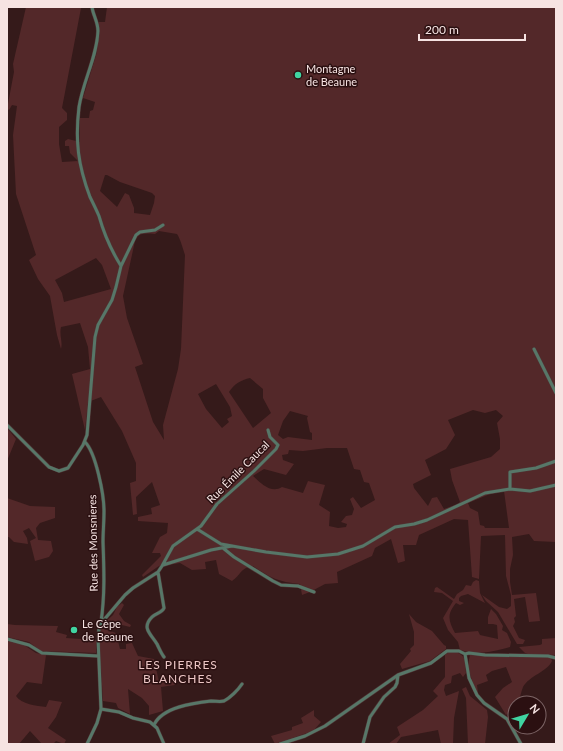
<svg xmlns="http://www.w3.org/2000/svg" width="563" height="751" font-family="Lato,sans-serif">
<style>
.green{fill:#532829;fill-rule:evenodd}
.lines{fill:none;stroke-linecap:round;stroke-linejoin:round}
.street-casing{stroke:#503636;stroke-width:4}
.street{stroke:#577768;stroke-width:3}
.poi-dot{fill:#40d4a1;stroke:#2b1011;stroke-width:1.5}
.labels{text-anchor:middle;stroke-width:3;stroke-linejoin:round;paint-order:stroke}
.poi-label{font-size:11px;fill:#f6e3e2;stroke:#2b1011;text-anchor:start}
.street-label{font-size:11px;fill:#f6e3e2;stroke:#2b1011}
.neighbourhood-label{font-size:12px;letter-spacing:1px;fill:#ebc5c4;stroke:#2b1011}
</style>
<rect width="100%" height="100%" fill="#351a1a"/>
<path class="green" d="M26,7L81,8L62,108L67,113V120L59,127V144L62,162L78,161L70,153L69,146H65V141L68,139L80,142V118H89L90,111L93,110L95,102L83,98L97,52L98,22H105L107,7H556V542L534,541L529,534L512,537L513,555L510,569V582L512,595L536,593L540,621L529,622L525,597L514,599L516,616L514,618L515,622L513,626L519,638L525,640L523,644H517L498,612L486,601L482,595L499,607L507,609L511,606V595L506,576L505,535L481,536L479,579L472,577L468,520L454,519L419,535L416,545H403L405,561L398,563L391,539L375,548L372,556L337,572L338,583L325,584L310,592L302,595L300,584C277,581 273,579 253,566C240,568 241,575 232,581L219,574L216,560L205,562L206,569L192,570L180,563L159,566L143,577L142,575L161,556L160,553H152L160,537L167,533L168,523L138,521V517L152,514L151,508L160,505L152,482L136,497L137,514L133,515L130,483L136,481V463L122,431L101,397L88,402L85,430L72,374L90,369L88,347L80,323L61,327C59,335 63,342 61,349L57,335L50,296L38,279L29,260L36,255L16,194L13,135L17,106L12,105L9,110L7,109L14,72L13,64ZM105,175H107L120,182L152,193L155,196L154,203L150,215L134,213V208L129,195L125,193L117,207L100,191ZM159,231L177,234C180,238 183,249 185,255L181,349L178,369L163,425L164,440L153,422L135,367L143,364L127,318L123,296L135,241C140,231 146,234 155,234ZM96,258L102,265L111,289L64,302L62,293L55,280ZM250,378L263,389V398L271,413L253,428L229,392C234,384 241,380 250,378ZM216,384L230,407L232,416L227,419L229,422L222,428L206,409L198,394ZM473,410L485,413L496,410L503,416L497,423L500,439V449L491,457L450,469L452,480L460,502L458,504L444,509L437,497L432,498L428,506L414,488L413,484L431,475L425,460L446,449L455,435L448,420ZM290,411L308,416L307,418L310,432L312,433V440L288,437L283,439L278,435L283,421ZM327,448H347L354,469L360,470L364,482L369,483L375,500L361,508L353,497L350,499L354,509L352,515L346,516L341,522L347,524L346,527L338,528L329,526L330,512L319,505L325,485L308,481L303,493L282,487C271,494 261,483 253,476L264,469L286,475L294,464L283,460L282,455L288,454L289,450L303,451ZM504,491L509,528H485L484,526L480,525L478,512L470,508L468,503L490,494Z
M7,428L16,439L7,461Z
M7,498L30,506L55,507V518L40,523L36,528L38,540L51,541L53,551L49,557L35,561L30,541L36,538L29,528L23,531L27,538L28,544L14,542L9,537H7Z
M476,580L479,581L480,593L485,603L468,594L461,596L459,598V601L464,603L460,605L456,603C447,614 448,620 455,633L478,631L480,635L498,639L497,625L493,624H488V617L491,609L496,614L503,626L502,630L507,633L511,642L510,647C491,652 480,655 460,650L458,642L448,630L443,618L453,601L442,593L434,592L435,588L437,587L454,599L457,594L463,590L466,585L471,586L473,582Z
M122,603L124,605L119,614L124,621L131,625L130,627L122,625L117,629L102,625L113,615L117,607Z
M409,614L416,622L432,631L444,645L446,646V649L430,661L402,669L400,664L411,651L410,649L414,645V632Z
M7,624L15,625L58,626L56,632L67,635L66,638L96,640V653L41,651L29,642L7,637Z
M101,628L116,633L120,649H126V644L132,643L138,656L154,659L159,682H174L175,685L161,687L163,711L149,715V706L142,698L128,689L130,714L118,708L116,703L103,701L99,637Z
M556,638L555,655L528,654L525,653L519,647L540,645L542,644V639Z
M7,641L24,645L36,653L46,655L42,684L27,682L16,696C21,704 37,706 46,707L49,700L62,702L56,717L48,728L66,740L64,744L56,741L53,744H42L30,731L19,744H7Z
M453,651C467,655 465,661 466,673L463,677L460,673L452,676L451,683L445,685L444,690L446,696L459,691L454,718L453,744H441L438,730L401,737L396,744H388L400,735L397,727L423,710L438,696L433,691L445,677V655L448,652Z
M470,655L548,657L551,658L552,661C548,671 529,676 523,687C521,692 520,698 518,703H515V707L506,715L495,697L503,688L512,682L506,667L492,671L486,675L488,681L477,685L478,693C472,682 466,668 470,655Z
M466,687L470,696L487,710L488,717L485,744H468L466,698L462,689Z
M314,710V716L321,722L313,731L275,744L271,736L292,730V727L303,723L301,718Z"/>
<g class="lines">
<g class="street-casing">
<path id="street" d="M92,7C93,15 98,22 98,31C97,57 83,81 79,107C75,141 78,165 90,197C93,203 96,209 99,216C104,234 111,250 121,266
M534,349L556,393
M7,425L49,467L59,471L68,468L83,445L87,435L95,337L98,325L112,300L116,287L121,266L136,235L140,232L155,230L163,225
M85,442C96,453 104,495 104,511C104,522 103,532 103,542C104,569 105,595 101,622
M510,489V472L536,468L556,461
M197,529L221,544L266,552L307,557L338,554L363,546L395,527L414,524L427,520L485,493L510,489L530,491L556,485
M223,548L234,557L273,581L281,585L298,586L314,592
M163,565L211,550L232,546
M158,572L164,608C162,613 156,613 152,617C141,628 151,634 157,644C159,648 161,653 164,657
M7,639L29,645L42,653L98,656
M465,654L469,678L477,695L484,703L507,719L521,744
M465,654L469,653L485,655L548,656L556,658
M101,709L119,712L133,718L150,722L157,728L164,744
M154,725C162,707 194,703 211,701C216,701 220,702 224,701C230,698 238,690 242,684
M87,744L97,723L101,709L98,638L99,629L103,621L125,595L133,588L158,572L162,566L173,546L201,526L217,504L254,471L276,449L278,445L270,437L268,430
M280,744L305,736L325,726L398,675L431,663L447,651H459L465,654
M363,744L370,717L384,697L395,687L397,683L398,675"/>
</g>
<use href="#street" class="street"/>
</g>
<g class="poi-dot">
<circle cx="298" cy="75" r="4"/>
<circle cx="74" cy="630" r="4"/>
</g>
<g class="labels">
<g class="poi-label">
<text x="306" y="73">Montagne<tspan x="306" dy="13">de Beaune</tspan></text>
<text x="82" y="628">Le Cèpe<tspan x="82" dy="13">de Beaune</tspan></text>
</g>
<g class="street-label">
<text transform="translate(238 472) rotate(-45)" y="4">Rue Émile Caucal</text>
<text transform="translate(93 543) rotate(-91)" y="4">Rue des Monsnieres</text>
</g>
<g class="neighbourhood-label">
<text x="178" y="669">LES PIERRES<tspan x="178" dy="14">BLANCHES</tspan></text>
</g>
</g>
<rect width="563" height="751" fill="none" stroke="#f6e3e2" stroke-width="16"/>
<g transform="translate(527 715) rotate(52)"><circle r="19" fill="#2b1011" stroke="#7c6465"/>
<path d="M0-3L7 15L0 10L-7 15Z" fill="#40d4a1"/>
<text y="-6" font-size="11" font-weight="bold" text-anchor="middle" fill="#f6e3e2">N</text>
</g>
<path d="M419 34v6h106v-6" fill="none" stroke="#f6e3e2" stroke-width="2"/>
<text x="425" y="34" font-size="12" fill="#f6e3e2" stroke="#2b1011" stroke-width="3" paint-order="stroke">200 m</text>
</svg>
